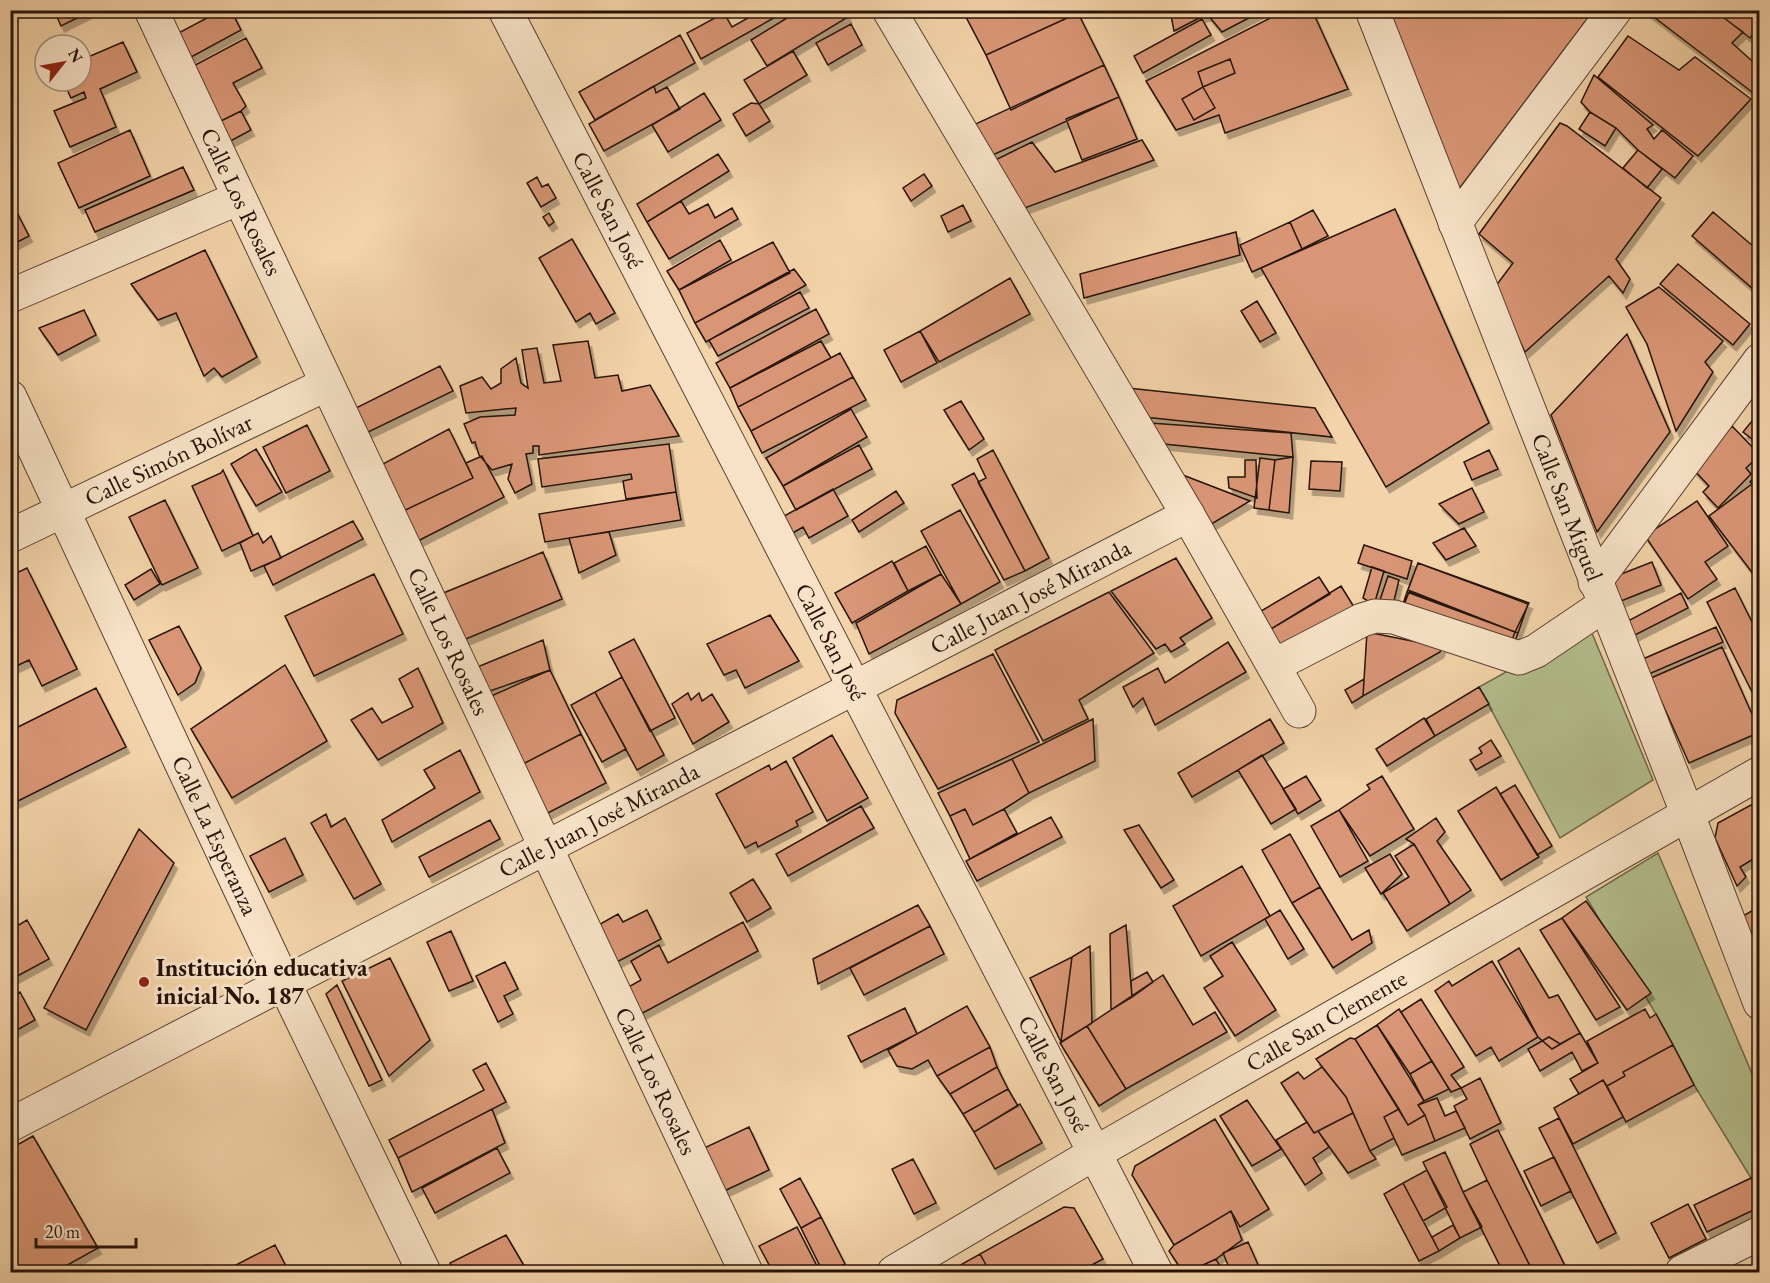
<svg xmlns="http://www.w3.org/2000/svg" width="1770" height="1283" font-family="'EB Garamond',serif">
<style>
.green{fill:#b4be8d;stroke:#6d684a;stroke-width:1.5}
.building{fill:#d99676;stroke:#261208;stroke-width:1.5;filter:url(#shadow)}
.lines{fill:none;stroke-linecap:round;stroke-linejoin:round}
.street-casing{stroke:#594230;stroke-width:35}
.street{stroke:#f7e2c7;stroke-width:33}
.poi-dot{fill:#8f2418;stroke:#f7e2c7;stroke-width:2}
.labels{text-anchor:middle;stroke-width:6;stroke-linejoin:round;paint-order:stroke}
.street-label{font-size:24px;fill:#261208;stroke:#f7e2c7}
.poi-label{font-size:24px;font-weight:bold;fill:#261208;stroke:#f7e2c7;text-anchor:start}
</style>
<defs>
<filter id="shadow"><feDropShadow dx="3.5" dy="6" stdDeviation="0" flood-color="#0004"/></filter>
</defs>
<rect width="100%" height="100%" fill="#f3d3a9"/>
<filter id="stains"><feTurbulence type="fractalNoise" baseFrequency=".00333" numOctaves="4"/><feColorMatrix values="0 0 0 0 .2 0 0 0 0 .09 0 0 0 0 .02 0 0 0 .5 -.17"/></filter>
<radialGradient id="worn" r=".72"><stop offset=".6" stop-color="#630" stop-opacity="0"/><stop offset="1" stop-color="#630" stop-opacity=".3"/></radialGradient>
<path class="green" d="M1589,626L1653,780L1560,838L1479,687Z
M1658,853L1759,1090V1191L1694,1085L1656,1014L1586,897Z"/>
<path class="building" d="M54,10H93L61,26Z
M222,10H231L241,30L182,62L169,38Z
M762,10H788L701,59L687,33L724,13L732,27Z
M800,10H845L848,17L767,66L751,40Z
M981,10H1077L1078,13L986,55L966,17Z
M1170,10H1264L1222,32L1207,14L1174,31Z
M1286,10H1312L1348,89L1225,133L1219,115L1176,130L1146,81Z
M1383,10H1594L1453,197Z
M1713,10L1743,32L1732,43L1760,68V80L1752,92L1646,11Z
M1714,10H1751L1760,17V25L1750,38Z
M1078,13L1104,65L1011,110L986,55Z
M1202,19L1211,35L1143,73L1134,56Z
M851,24L862,45L828,65L816,43Z
M680,35L695,63L595,120L579,92Z
M1628,36L1679,70L1695,57L1751,99L1698,156L1598,77Z
M246,38L262,68L233,83L246,106L241,111L215,124L184,71Z
M123,42L137,72L100,89L116,127L70,147L54,111L86,98L84,92L71,98L63,81H81V60Z
M793,51L807,75L759,104L744,80Z
M1230,59L1235,73L1203,87L1198,72Z
M1104,65L1119,97L984,159L969,127Z
M1594,75L1653,125L1647,129L1654,139L1662,130L1693,156L1675,178L1638,150L1616,128L1590,112L1581,102Z
M654,86L656,93L667,87L680,109L604,151L589,124Z
M1203,87L1215,108L1194,120L1182,99Z
M704,93L721,120L668,152L652,125Z
M1119,97L1137,139L1082,160L1066,119Z
M751,103L759,104L770,121L746,136L733,114Z
M241,111L251,130L225,144L215,124Z
M1590,112L1616,128L1605,146L1579,129Z
M1560,123L1567,126L1661,198L1616,259L1630,279L1623,293L1609,276L1525,352L1495,287L1513,263L1479,234Z
M130,130L150,176L79,208L58,163Z
M1142,140L1154,160L1011,213L983,166L1032,142L1055,172Z
M1638,150L1662,169L1647,188L1623,168Z
M718,154L729,171L647,222L637,204Z
M183,167L194,190L95,232L85,210Z
M924,174L932,186L911,201L903,188Z
M537,177L542,187L548,184L556,198L541,207L527,183Z
M10,199L29,236L10,246Z
M681,201L689,214L708,204L715,218L732,208L738,219L669,259L647,222Z
M963,205L971,221L948,232L941,216Z
M1395,209L1489,423L1386,487L1261,268Z
M1313,210L1328,236L1302,249L1290,222Z
M1713,212L1760,252V295L1692,236Z
M549,213L554,222L549,226L543,217Z
M1290,222L1302,249L1252,272L1240,245Z
M1236,232L1240,255L1084,298L1080,274Z
M572,239L615,313L596,324L590,313L576,322L539,258Z
M720,240L731,260L679,290L667,271Z
M773,242L790,273L695,323L679,290Z
M205,250L257,357L222,377L214,368L204,376L176,313L158,320L131,284Z
M1678,264L1750,324L1733,345L1660,284Z
M794,269L806,285L706,342L695,323Z
M1010,278L1030,314L939,362L920,331Z
M1659,287L1723,341L1705,362L1713,372L1676,431L1647,344L1626,307Z
M800,292L809,308L718,356L709,340Z
M1257,301L1276,333L1260,342L1241,311Z
M816,309L829,334L730,388L716,363Z
M84,310L96,335L58,355L39,328Z
M920,331L937,363L901,382L884,350Z
M1627,334L1670,432L1597,532L1551,415Z
M588,341L595,378L618,375L622,391L650,385L679,436L539,455V446H533V453L526,454L532,484L515,493L508,479L512,464L492,470L479,455L475,442L472,443L464,424L480,417L515,415L516,408L466,413L460,386L482,377L491,389L501,383V369L516,358L521,383L528,388L522,350L537,348L544,383L561,381L553,345Z
M821,341L831,358L738,407L730,388Z
M840,353L853,377L751,431L738,407Z
M440,366L453,391L362,435L350,411Z
M853,377L866,400L762,453L751,431Z
M1128,388L1315,408L1332,437L1144,417Z
M961,401L984,439L969,450L944,410Z
M851,409L867,437L783,486L766,458Z
M1760,411V445L1743,432Z
M1150,423L1291,433L1293,457L1154,443Z
M307,425L330,471L286,493L263,447Z
M1732,426L1760,455L1746,468L1751,474L1718,508L1703,492L1709,486L1691,467Z
M449,429L473,478L397,514L379,466Z
M669,444L676,492L626,499L623,481L632,479L631,474L542,487L538,459Z
M859,445L872,469L796,510L783,486Z
M256,449L282,492L256,506L231,464Z
M993,450L1049,558L1025,571L978,482L986,478L977,459Z
M1489,450L1498,469L1472,480L1464,462Z
M482,456L504,497L414,543L397,514L473,478L466,463Z
M1293,457L1289,513L1269,510L1275,460Z
M1260,458L1275,460L1269,510L1254,508Z
M1245,460H1256L1257,498L1229,488L1228,477H1245Z
M1311,461L1342,462L1340,491L1309,489Z
M223,470L253,536L222,551L192,486L221,473Z
M1760,471V491L1750,482Z
M1175,472L1250,501L1203,529Z
M974,473L1025,571L1004,580L952,485Z
M1752,484L1760,494V571L1754,575L1709,516Z
M1472,488L1484,512L1459,524L1439,504Z
M833,489L848,516L809,538L803,527L786,537L777,520Z
M896,491L904,503L859,532L852,520Z
M676,492L681,520L545,542L539,514Z
M165,500L198,568L162,585L129,517Z
M1697,501L1728,546L1705,562L1717,579L1688,599L1645,536Z
M960,510L1000,582L961,604L921,531Z
M353,521L363,539L273,585L264,566Z
M1464,528L1476,546L1446,560L1433,543Z
M609,532L616,555L579,573L569,538Z
M258,533L263,543L271,536L281,558L251,571L240,543Z
M1364,545L1412,561L1407,579L1358,563Z
M926,546L941,574L908,591L894,563Z
M543,552L562,599L461,641L441,594Z
M1176,558L1212,618L1180,638L1185,644L1171,652L1165,644L1156,649L1111,591Z
M892,561L908,591L852,623L835,593Z
M1652,562L1661,585L1621,601L1611,578Z
M1418,563L1528,604L1518,633L1407,592Z
M1418,563L1529,603L1515,632L1408,590Z
M1372,567L1384,571L1374,605L1363,598Z
M27,568L77,669L42,686L29,660L10,669V576Z
M151,569L160,584L134,600L125,585Z
M374,574L403,634L314,676L285,616Z
M941,574L961,604L869,654L856,623Z
M1388,576L1399,580L1392,609L1379,603Z
M1319,577L1330,594L1266,632L1256,614Z
M1341,586L1354,607L1281,654L1266,632Z
M1735,588L1760,638V708L1707,602Z
M1109,592L1154,653L1079,700L1088,719L1043,741L995,650Z
M1407,592L1518,633L1510,654L1400,613Z
M1409,592L1515,632L1507,653L1400,615Z
M1681,593L1688,608L1633,636L1626,622Z
M770,615L799,661L745,688L736,670L724,675L707,644Z
M1760,622V639L1752,627Z
M179,626L201,668L195,683L178,695L149,640Z
M1716,627L1723,642L1649,674L1643,659Z
M1367,632L1442,647L1440,652L1363,696Z
M634,639L675,718L650,731L609,652Z
M543,640L550,670L484,693L475,668Z
M1228,642L1246,672L1155,725L1143,698L1133,707L1123,687L1158,668L1165,683Z
M1722,647L1760,732L1689,763L1651,678Z
M993,654L1039,742L938,789L895,713L897,700Z
M285,665L327,741L232,798L191,729Z
M418,668L443,723L378,760L351,720L372,708L382,723L413,707L399,679Z
M550,670L581,734L521,765L489,697Z
M622,677L664,755L637,770L595,692Z
M1364,679L1363,696L1352,703L1345,690Z
M1479,687L1489,704L1435,736L1426,719Z
M96,688L126,747L10,805V731Z
M595,692L626,749L602,762L571,705Z
M688,693L691,700L699,693L702,701L712,694L729,722L693,744L672,704Z
M1424,718L1435,736L1387,766L1376,749Z
M1093,719L1095,761L1029,793L1012,759Z
M1270,719L1284,743L1192,797L1178,773Z
M581,734L606,783L546,814L521,765Z
M832,735L868,798L827,821L793,758Z
M1491,740L1501,756L1476,770L1470,760L1482,753L1479,748Z
M460,750L480,792L392,842L382,820L435,788L424,770Z
M1262,755L1296,809L1271,824L1238,770Z
M1012,759L1029,793L1004,809L973,825L965,809L950,816L938,793Z
M786,761L813,812L796,821L798,826L758,847L756,842L745,848L716,794L769,765L771,770Z
M1306,776L1321,800L1298,814L1283,789Z
M1382,776L1414,829L1370,856L1339,810L1370,789L1367,785Z
M1515,785L1552,846L1537,855L1500,794Z
M1496,787L1539,857L1501,880L1458,811Z
M1760,800V834L1758,835L1760,836V855L1740,867L1746,877L1737,886L1715,838L1718,823Z
M861,806L874,828L788,876L776,854Z
M965,809L973,825L1004,809L1017,833L970,859L950,816Z
M1339,810L1368,861L1340,877L1311,826Z
M326,814L331,827L345,818L381,884L354,899L311,823Z
M1051,817L1062,837L977,881L966,861Z
M1436,818L1445,832L1437,841L1471,890L1450,904L1414,844L1406,839Z
M490,820L500,839L429,877L419,857Z
M1139,825L1174,880L1161,888L1124,830Z
M139,829L174,863L86,1030L44,1008Z
M1290,834L1320,887L1292,903L1262,850Z
M285,838L303,875L269,892L250,856Z
M1414,844L1450,904L1407,931L1383,893L1409,877L1395,856Z
M1390,854L1402,874L1381,894L1365,868Z
M1242,866L1270,916L1201,956L1173,906Z
M753,879L771,908L747,922L730,893Z
M1320,887L1352,940L1369,930L1372,943L1333,968L1292,903Z
M1586,901L1651,993L1627,1010L1562,918Z
M918,905L930,926L818,984L813,959Z
M1760,906V954L1738,919Z
M647,910L661,939L613,964L595,927L618,914L623,922Z
M1280,910L1304,949L1288,959L1265,919Z
M1562,918L1620,1007L1596,1020L1540,930Z
M27,920L49,959L10,980V930Z
M743,922L758,951L639,1015L625,989L641,980L631,961L659,945L668,963Z
M1126,925L1132,997L1111,1010L1110,934Z
M930,926L944,954L864,995L850,968Z
M451,931L473,981L449,991L427,942Z
M1232,942L1276,1010L1235,1036L1204,988L1223,976L1210,956Z
M1090,946L1092,1023L1061,1042L1072,957Z
M1519,948L1549,998L1558,995L1580,1033L1552,1049L1538,1037L1498,961Z
M1072,957L1061,1042L1030,978Z
M390,958L430,1040L389,1076L342,981Z
M1492,961L1538,1037L1499,1061L1491,1047L1476,1056L1435,991L1449,981L1452,986Z
M505,962L518,989L504,996L513,1014L498,1022L476,976Z
M1147,972L1153,982L1132,997L1131,981Z
M1163,975L1193,1025L1215,1012L1227,1032L1126,1089L1087,1026Z
M337,985L382,1080L369,1086L326,994Z
M20,992L35,1020L10,1034V998Z
M1421,999L1464,1067L1451,1075L1461,1088L1451,1092L1401,1012Z
M967,1006L990,1047L937,1076L928,1060L912,1069L897,1066L888,1050Z
M905,1008L917,1034L861,1062L848,1036Z
M1399,1009L1432,1061L1410,1074L1377,1025Z
M1645,1009L1650,1018L1656,1014L1673,1045L1623,1072L1625,1076L1607,1086L1603,1080L1579,1094L1570,1079L1598,1063L1587,1041Z
M1377,1025L1424,1101L1418,1105L1425,1115L1408,1125L1355,1039Z
M1087,1026L1126,1089L1099,1106L1060,1043Z
M1580,1033L1598,1063L1582,1071L1572,1052L1540,1071L1528,1049L1549,1037L1560,1044Z
M1350,1038L1355,1039L1399,1109L1384,1117L1394,1138L1370,1151L1346,1097L1316,1059Z
M1673,1045L1694,1085L1626,1122L1607,1086L1625,1076L1623,1072Z
M990,1047L997,1067L950,1094L937,1076Z
M1432,1061L1449,1089L1424,1101L1410,1074Z
M486,1063L506,1102L398,1158L389,1140L484,1090L473,1070Z
M997,1067L1008,1089L963,1114L950,1094Z
M1322,1067L1346,1097L1353,1113L1314,1133L1281,1083L1298,1072L1304,1079Z
M1480,1078L1501,1123L1470,1139L1454,1106L1467,1099L1461,1088Z
M1603,1080L1623,1117L1573,1144L1554,1108Z
M1008,1089L1018,1106L974,1132L963,1114Z
M1437,1098L1445,1116L1456,1111L1465,1128L1435,1141L1425,1115L1418,1105Z
M1247,1100L1281,1149L1252,1166L1220,1116Z
M1020,1104L1042,1143L995,1169L974,1132Z
M492,1109L505,1143L412,1192L398,1158Z
M1399,1109L1408,1125L1425,1115L1435,1141L1402,1155L1384,1117Z
M1353,1113L1370,1151L1376,1159L1348,1173L1318,1131Z
M1559,1118L1616,1233L1597,1243L1539,1128Z
M1215,1119L1269,1209L1240,1227L1231,1211L1174,1245L1132,1175L1135,1166Z
M1307,1122L1314,1133L1318,1131L1329,1147L1313,1158L1322,1173L1305,1185L1276,1140Z
M749,1127L769,1170L722,1192L702,1149Z
M1498,1130L1568,1272H1533L1487,1180L1470,1144Z
M33,1136L98,1248L55,1272H10V1149Z
M497,1148L510,1173L435,1213L422,1188Z
M1445,1152L1463,1192L1482,1227L1460,1238L1423,1162Z
M1554,1157L1571,1191L1541,1206L1524,1171Z
M913,1159L936,1203L914,1214L892,1169Z
M1427,1170L1447,1207L1423,1221L1403,1183Z
M800,1178L821,1217L801,1228L780,1189Z
M800,1178L821,1217L801,1228L780,1189Z
M800,1178L821,1217L801,1228L780,1189Z
M1751,1178L1760,1191V1207L1707,1232L1694,1205Z
M1487,1180L1533,1272H1503L1463,1192Z
M1403,1183L1439,1251L1419,1261L1384,1194Z
M1688,1204L1706,1239L1669,1258L1651,1223Z
M1064,1207L1074,1208L1103,1259L1079,1272H990L980,1254Z
M1231,1211L1242,1240L1216,1259L1188,1272H1183L1169,1251L1174,1245Z
M821,1217L845,1264L828,1272H823L801,1228Z
M1453,1225L1460,1238L1439,1251L1432,1237Z
M797,1227L820,1272H773L759,1246Z
M506,1235L526,1269L519,1272H455L450,1263Z
M1248,1242L1259,1267L1247,1272H1231L1223,1253Z
M275,1245L289,1272H229L228,1269Z
M980,1254L990,1272H948Z
M1216,1259L1223,1272H1188Z
M208,1265L212,1272H195Z"/>
<g class="lines">
<g class="street-casing">
<g id="street">
<path id="s1" d="M151,10L746,1272"/>
<path id="s2" d="M505,10L1156,1272"/>
<path d="M889,10L1188,515L1299,711"/>
<path id="s3" d="M1372,10L1688,815L1760,1003"/>
<path d="M1455,223L1615,10"/>
<path d="M10,296L239,198"/>
<path id="s4" d="M10,397L284,983L424,1272"/>
<path id="s5" d="M10,536L327,384"/>
<path d="M1595,582L1760,360"/>
<path d="M1275,665L1362,620L1375,616L1394,617L1519,658L1536,651L1604,605"/>
<path id="s6" d="M10,1125L1188,515"/>
<path id="s7" d="M894,1272L1095,1153L1760,773"/>
<path d="M1682,1272L1760,1233"/>
</g>
</g>
<use href="#street" class="street"/>
</g>
<circle class="poi-dot" cx="144" cy="982" r="6"/>
<g class="labels">
<g class="street-label">
<text dy="8" stroke="none"><textPath href="#s1" startOffset="212">Calle Los Rosales</textPath></text>
<text dy="8" stroke="none"><textPath href="#s2" startOffset="225">Calle San José</textPath></text>
<text dy="8" stroke="none"><textPath href="#s5" startOffset="176">Calle Simón Bolívar</textPath></text>
<text dy="8" stroke="none"><textPath href="#s3" startOffset="534">Calle San Miguel</textPath></text>
<text dy="8" stroke="none"><textPath href="#s6" startOffset="1149">Calle Juan José Miranda</textPath></text>
<text dy="8" stroke="none"><textPath href="#s1" startOffset="698">Calle Los Rosales</textPath></text>
<text dy="8" stroke="none"><textPath href="#s2" startOffset="711">Calle San José</textPath></text>
<text dy="8" stroke="none"><textPath href="#s6" startOffset="663">Calle Juan José Miranda</textPath></text>
<text dy="8" stroke="none"><textPath href="#s4" startOffset="484">Calle La Esperanza</textPath></text>
<text dy="8" stroke="none"><textPath href="#s7" startOffset="500">Calle San Clemente</textPath></text>
<text dy="8" stroke="none"><textPath href="#s2" startOffset="1197">Calle San José</textPath></text>
<text dy="8" stroke="none"><textPath href="#s1" startOffset="1184">Calle Los Rosales</textPath></text>
</g>
<g class="poi-label">
<text x="156" y="976">Institución educativa<tspan x="156" dy="28">inicial No. 187</tspan></text>
</g>
</g>
<rect width="1770" height="1283" fill="none" stroke="#f3d3a9" stroke-width="36"/>
<rect x="12" y="12" width="1746" height="1259" fill="none" stroke="#261208" stroke-width="3"/>
<rect x="18" y="18" width="1734" height="1247" fill="none" stroke="#261208" stroke-width="1.5"/>
<g transform="translate(63 63) rotate(59)"><circle r="28" fill="#f7e2c7" stroke="#a38f7b" stroke-width="1.5"/>
<path d="M0-4.5L10 22L0 15L-10 22Z" fill="#8f2418"/>
<text y="-9" font-size="16" font-weight="bold" text-anchor="middle" fill="#261208">N</text>
</g>
<path d="M36 1238v9h100v-9" fill="none" stroke="#261208" stroke-width="3"/>
<text x="45" y="1238" font-size="18" fill="#261208" stroke="#f7e2c7" stroke-width="4.5" paint-order="stroke">20 m</text>
<rect width="100%" height="100%" filter="url(#stains)"/>
<rect width="100%" height="100%" fill="url(#worn)"/>
</svg>
